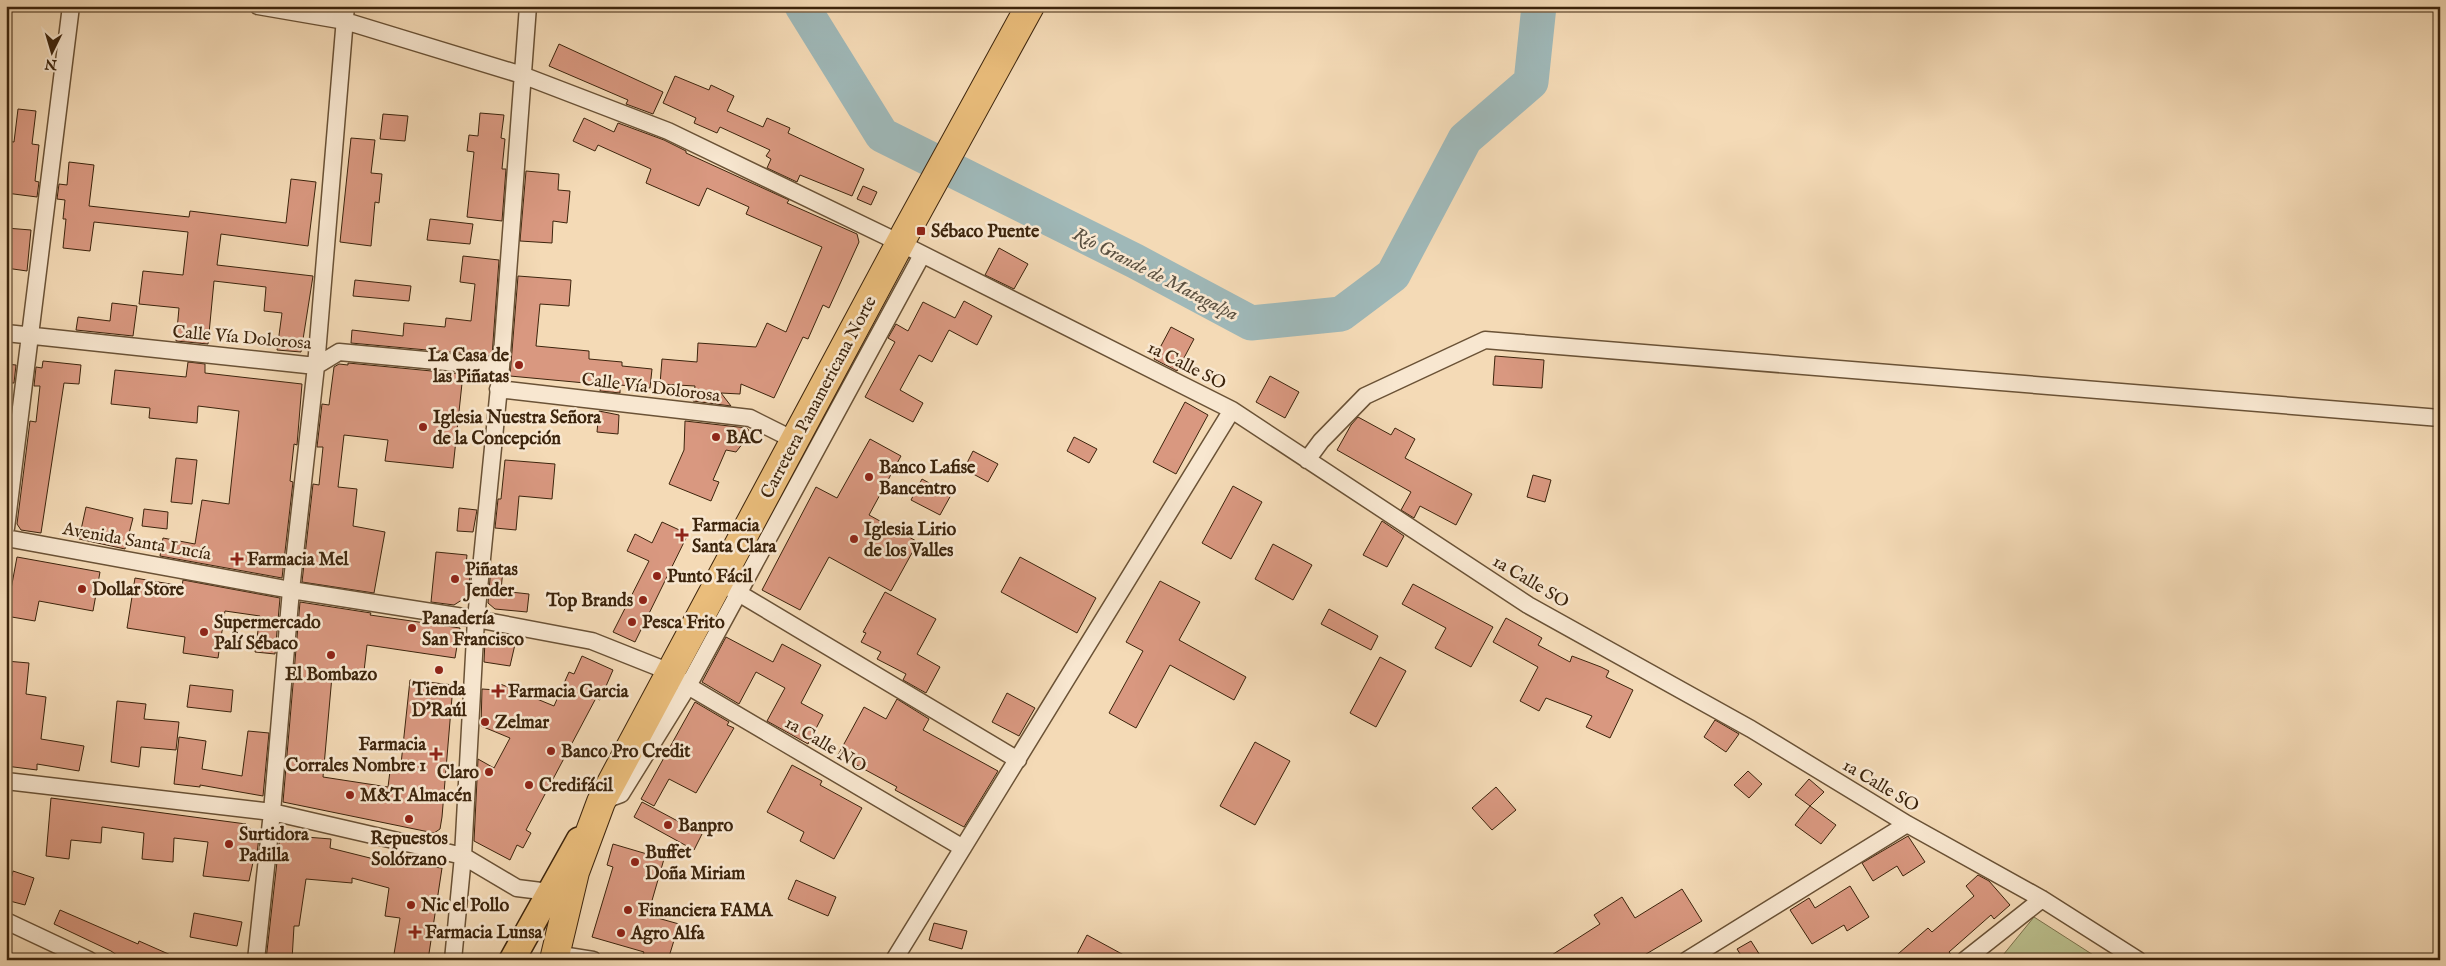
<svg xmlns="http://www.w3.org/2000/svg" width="2446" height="966" font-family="'IM FELL English',serif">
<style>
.green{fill:#bbc08e;stroke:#7c724d}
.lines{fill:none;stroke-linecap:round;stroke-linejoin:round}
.river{stroke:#9fb8b8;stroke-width:35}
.building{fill:#d99880;stroke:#3c240c}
.minor-casing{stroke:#6a5236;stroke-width:19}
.primary-casing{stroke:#3c240c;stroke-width:28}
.trunk-casing{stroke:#3c240c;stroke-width:30}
.minor{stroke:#f8e7d0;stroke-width:16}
.primary{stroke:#eabd7b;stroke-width:25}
.trunk{stroke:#eabd7b;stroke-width:28}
.poi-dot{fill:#8f2418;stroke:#f8e7d0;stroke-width:2}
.labels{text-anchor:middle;stroke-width:5;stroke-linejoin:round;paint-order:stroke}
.poi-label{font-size:18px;font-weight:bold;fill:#3c240c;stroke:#f8e7d0;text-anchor:start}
.street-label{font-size:18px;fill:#3c240c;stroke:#f8e7d0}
.water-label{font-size:19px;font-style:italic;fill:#5a5040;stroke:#f8e7d0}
</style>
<rect width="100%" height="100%" fill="#f4dab6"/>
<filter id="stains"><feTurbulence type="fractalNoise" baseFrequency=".004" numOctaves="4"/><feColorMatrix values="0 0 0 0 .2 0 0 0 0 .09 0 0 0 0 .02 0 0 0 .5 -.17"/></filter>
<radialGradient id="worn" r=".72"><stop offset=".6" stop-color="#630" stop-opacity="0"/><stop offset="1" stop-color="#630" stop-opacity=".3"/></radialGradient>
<path class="green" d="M2034,917L2101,960H1999Z"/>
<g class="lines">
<path class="river" d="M802,6L882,135L1135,261L1251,323L1341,314L1393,275L1465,139L1531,82L1539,6"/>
</g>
<path class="building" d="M559,44L663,92L653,114L626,104L628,100L549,66Z
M675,76L709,90L711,85L734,96L727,111L763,127L767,118L790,128L788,133L864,169L852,196L800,175L797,182L767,168L771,159L766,156L770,150L720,127L717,133L694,123L696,118L663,103Z
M18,109L36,111L32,144L39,145L35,181L39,182L37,197L6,193V141L14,142Z
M480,113L504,115L501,138L505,139L502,169H506L502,221L467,217L474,152L467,151L469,135L478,136Z
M383,114L408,116L405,141L380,139Z
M584,118L614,132L618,123L664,140L686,151V153L789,200L787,203L857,234L859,242L829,308L823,305L808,339L803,337L774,398L741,384L740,394L721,393L731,406L693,401L695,386L660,384L662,359L697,362L698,343L756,347L767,323L786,332L822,247L746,214L749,207L707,188L699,206L646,183L651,169L598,145L595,151L573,141Z
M351,138L375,140L371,173L382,174L379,203L375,202L371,246L340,242Z
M69,162L94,165L89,206L189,217L190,211L286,223L291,179L316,182L308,246L221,234L217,265L313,276L301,352L277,350L282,313L264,311L266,287L214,281L208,344L176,341L179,308L139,304L143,271L183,275L188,232L94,222L90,251L63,248L66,219H63L65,200L57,199L59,184L67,185Z
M526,171L559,174L558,190L570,191L567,223L553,221L552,243L520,241Z
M863,186L877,192L871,205L857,199Z
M430,219L473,224L470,244L427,240Z
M6,228L31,230L27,271L6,268Z
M999,248L1028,264L1014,289L985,275Z
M463,256L499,260L492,356L351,343L352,330L403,336L404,323L445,327L446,318L471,321L475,284L460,282Z
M518,276L571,280L569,306L540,304L536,346L589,351V359L622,362V366L652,369L650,388L620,385V393L600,391L601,386H596V384L510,376Z
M355,280L411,286L409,301L353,296Z
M964,301L992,316L977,345L949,330L932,362L919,355L900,390L923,403L913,422L865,397L895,342L888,338L896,324L908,331L923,302L955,318Z
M112,303L137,306L133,336L76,330L78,317L110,321Z
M1171,327L1194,339L1177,371L1154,359Z
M1495,356L1544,360L1542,388L1493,385Z
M43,361L81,365L79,384L64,383L41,533L21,530L17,524L30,421L36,422L40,386H34L36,367L42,368Z
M188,362L205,364V373L302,384L297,445L294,444L290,481L293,482L282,578L160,556L163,538L195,544L202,500L229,504L239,411L198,406L197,423L149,418L150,408L111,404L115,370L186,377Z
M348,363L463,374L453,468L385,461L388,440L344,435L338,487L357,489L353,526L385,532L374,593L302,582L313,484L319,485L323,447H317L322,404L329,405L334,367L339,364L348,365Z
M6,364L16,365L14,383H6Z
M1270,376L1299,392L1285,418L1256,402Z
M1185,402L1208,415L1176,474L1153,462Z
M599,411L619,415L618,434L597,432Z
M1358,417L1391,435L1395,428L1415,439L1405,458L1472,494L1456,525L1420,506L1414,518L1401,510L1411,492L1337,450L1351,425Z
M685,421L747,428L751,433L736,452L726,450L713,480L719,482L711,501L669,484L684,450Z
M1074,437L1097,449L1089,463L1067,451Z
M870,439L901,456L869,515L918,542L891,591L829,557L800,610L762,590L816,487L837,498Z
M973,451L998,464L988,482L964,469Z
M176,458L197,460L192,504L171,502Z
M505,460L555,464L552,499L519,496L516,530L495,528L498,499H501Z
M1533,475L1551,480L1545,502L1527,497Z
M922,479L951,495L940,515L911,500Z
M1233,486L1262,502L1231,559L1202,543Z
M86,507L133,518L125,549L79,539Z
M459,508L477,510L473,532L457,531Z
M144,509L168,512L167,529L142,526Z
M1382,521L1404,536L1387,567L1363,555Z
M662,522L688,534L635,642L613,632L649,561L627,551L635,534L652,543Z
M1273,544L1312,565L1293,600L1255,579Z
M436,552L467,555L466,565H471L468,596L454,605L431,602Z
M17,557L100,572L93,611L39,601L35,621L6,616Z
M1020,557L1096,598L1077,633L1001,592Z
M491,567L503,568L501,591L529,594L527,612L495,609L488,603Z
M135,578L182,586L183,580L280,598L275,654L255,652L260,616L225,611L218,658L183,653L185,637L127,628Z
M1160,581L1200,602L1179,640L1246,677L1234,700L1170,665L1136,728L1109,713L1143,651L1126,642Z
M1413,584L1493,627L1471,667L1435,648L1446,628L1402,604Z
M885,592L936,619L917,654L940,667L926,693L903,680L906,674L877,659L881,652L861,642L866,633L863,632Z
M300,602L371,613L370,615L460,628L455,658L367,645L363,680L332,676L323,777L388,787L391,763L401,764L410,680L453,685L442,817L440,829L434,833L283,802Z
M1329,609L1378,636L1371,650L1321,624Z
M1506,618L1542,638L1538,645L1570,662L1572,656L1601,667L1609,671L1606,677L1633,690L1610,738L1586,727L1592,716L1546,698L1539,711L1520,701L1538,667L1493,642Z
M493,634L516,640L510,666L484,662L485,640Z
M726,637L773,662L782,644L821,665L801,703L823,715L808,744L767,721L785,688L756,672L739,704L702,682Z
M582,656L613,670L600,700L596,698L526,830L531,833L523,848L517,845L510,860L474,841L478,759L494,768L510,738L481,726L482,689L497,690L498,683L554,706L569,672L574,674Z
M1380,657L1406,671L1376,727L1350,713Z
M6,661L29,663L26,694L46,697L41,739L84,746L79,771L37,764V770L6,766Z
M190,685L233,690L231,712L187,707Z
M1007,693L1035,708L1019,736L992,722Z
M897,699L929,719L923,730L998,771L964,827L895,790L897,787L838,755L864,707L886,719Z
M117,701L146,704L144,719L179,722L176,750L141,747L139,767L111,762Z
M695,702L729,722L727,725L734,728L696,793L669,779L654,806L641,799Z
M1715,720L1739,734L1726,752L1704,737Z
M248,731L269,733L263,796L200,785V787L174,784L179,737L206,741L202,769L242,776Z
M1255,742L1290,761L1255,825L1220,806Z
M792,765L822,781L820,785L862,808L834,859L800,841L804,832L767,812Z
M1748,771L1762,784L1749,798L1734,785Z
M1809,779L1824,792L1810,806L1795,795Z
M1496,787L1516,810L1492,830L1472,808Z
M51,798L246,824L259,837L257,853H255L249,881L203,876L208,842L174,838L173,862L142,859L144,833L102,827L101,843L71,840L69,859L46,856Z
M642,802L702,834L694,850L634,817Z
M1810,806L1836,825L1821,844L1795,825Z
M280,835L331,839L330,848L386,862L442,868L428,960H393L400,918L385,916L389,888L352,878V883L306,879L299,926H294L292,960H266Z
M1908,836L1925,862L1903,876L1897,866L1873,881L1862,863Z
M613,844L664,859L651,904L657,906L654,917L679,924L668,960L643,954L644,952L592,937L613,867L607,865Z
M13,871L34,878L25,905L6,900Z
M1978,875L1989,881L2010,905L1994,919L1991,915L1949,952L1955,960H1891L1928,928L1932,932L1974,896L1966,886Z
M796,880L836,897L828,916L788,899Z
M1850,886L1869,917L1847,931L1844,925L1812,944L1790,910L1809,898L1815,908Z
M1682,889L1702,921L1636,960H1544L1600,924L1594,915L1622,897L1635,918Z
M60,910L138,944L139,941L182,960H124L111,951L54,924Z
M194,913L242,922L237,946L190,937Z
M934,923L967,931L962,949L929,940Z
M1087,935L1133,960H1074Z
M1751,941L1763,960H1744L1737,949Z"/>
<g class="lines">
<g class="minor-casing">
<path id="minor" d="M258,6L345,21L522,75L668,131L900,243L1232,410L1528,605L1751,729L1907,824L2042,899L2138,960
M6,333L316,366L339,352L501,367
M498,389L750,418L794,440
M1307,460L1321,441L1365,396L1485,340L2440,418
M6,528L71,6
M6,538L291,590L476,619L592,641L670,672L688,686L963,848
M730,588L1018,760
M6,781L272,812L463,856L517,888L549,892
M602,801L621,794L688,686L922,255
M6,921L89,960
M555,954L593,960
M256,960L272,812L291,590L316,366L346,6
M453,960L463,856L476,619L501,367L528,6
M894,960L1232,410
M1687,960L1907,824
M1965,960L2042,899"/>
</g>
<g class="primary-casing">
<path id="primary" d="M512,960L579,840"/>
</g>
<g class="trunk-casing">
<path id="trunk" d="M554,960L575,872L601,802L906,232L1030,6"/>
</g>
<use href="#minor" class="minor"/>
<use href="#primary" class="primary"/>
<use href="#trunk" class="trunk"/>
</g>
<g class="poi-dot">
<rect x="916" y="226" width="10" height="10" rx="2.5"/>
<circle cx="519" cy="365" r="5"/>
<circle cx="423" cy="427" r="5"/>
<circle cx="716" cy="437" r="5"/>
<circle cx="869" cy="477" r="5"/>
<path d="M679.5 527.5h5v5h5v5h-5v5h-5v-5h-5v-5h5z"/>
<circle cx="854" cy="539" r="5"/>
<path d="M234.5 551.5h5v5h5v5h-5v5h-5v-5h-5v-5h5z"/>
<circle cx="657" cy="576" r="5"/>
<circle cx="455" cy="579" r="5"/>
<circle cx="82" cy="589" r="5"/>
<circle cx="643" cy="600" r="5"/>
<circle cx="632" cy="622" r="5"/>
<circle cx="412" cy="628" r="5"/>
<circle cx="204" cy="632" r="5"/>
<circle cx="331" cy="655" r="5"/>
<circle cx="439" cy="670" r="5"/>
<path d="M495.5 683.5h5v5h5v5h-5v5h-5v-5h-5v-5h5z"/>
<circle cx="485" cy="722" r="5"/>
<circle cx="551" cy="751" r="5"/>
<path d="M433.5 746.5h5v5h5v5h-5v5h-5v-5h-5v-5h5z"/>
<circle cx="489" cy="772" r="5"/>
<circle cx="529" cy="785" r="5"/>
<circle cx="350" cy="795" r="5"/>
<circle cx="409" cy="819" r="5"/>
<circle cx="668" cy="825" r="5"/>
<circle cx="229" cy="844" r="5"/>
<circle cx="635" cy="862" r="5"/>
<circle cx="411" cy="905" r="5"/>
<circle cx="628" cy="910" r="5"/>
<path d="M412.5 924.5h5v5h5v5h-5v5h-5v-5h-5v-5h5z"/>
<circle cx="621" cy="933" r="5"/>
</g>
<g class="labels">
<g class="poi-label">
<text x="931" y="237">Sébaco Puente</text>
<text x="509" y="361" text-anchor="end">La Casa de<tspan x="509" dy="21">las Piñatas</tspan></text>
<text x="433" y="423">Iglesia Nuestra Señora<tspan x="433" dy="21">de la Concepción</tspan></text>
<text x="726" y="443">BAC</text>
<text x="879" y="473">Banco Lafise<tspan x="879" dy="21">Bancentro</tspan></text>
<text x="692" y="531">Farmacia<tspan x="692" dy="21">Santa Clara</tspan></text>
<text x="864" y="535">Iglesia Lirio<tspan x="864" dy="21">de los Valles</tspan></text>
<text x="247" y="565">Farmacia Mel</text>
<text x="465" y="575">Piñatas<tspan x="465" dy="21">Jender</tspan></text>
<text x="667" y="582">Punto Fácil</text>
<text x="92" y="595">Dollar Store</text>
<text x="633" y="606" text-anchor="end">Top Brands</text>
<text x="422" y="624">Panadería<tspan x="422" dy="21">San Francisco</tspan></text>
<text x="214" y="628">Supermercado<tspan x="214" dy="21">Palí Sébaco</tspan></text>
<text x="642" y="628">Pesca Frito</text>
<text x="331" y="680" text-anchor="middle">El Bombazo</text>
<text x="439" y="695" text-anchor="middle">Tienda<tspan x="439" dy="21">D'Raúl</tspan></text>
<text x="508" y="697">Farmacia Garcia</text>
<text x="495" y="728">Zelmar</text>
<text x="426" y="750" text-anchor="end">Farmacia<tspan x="426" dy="21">Corrales Nombre 1</tspan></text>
<text x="561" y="757">Banco Pro Credit</text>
<text x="479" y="778" text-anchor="end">Claro</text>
<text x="539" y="791">Credifácil</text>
<text x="360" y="801">M&amp;T Almacén</text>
<text x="678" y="831">Banpro</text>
<text x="239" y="840">Surtidora<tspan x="239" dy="21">Padilla</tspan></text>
<text x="409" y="844" text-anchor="middle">Repuestos<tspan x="409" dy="21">Solórzano</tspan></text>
<text x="645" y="858">Buffet<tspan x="645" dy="21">Doña Miriam</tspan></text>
<text x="421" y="911">Nic el Pollo</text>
<text x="638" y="916">Financiera FAMA</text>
<text x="425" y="938">Farmacia Lunsa</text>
<text x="631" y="939">Agro Alfa</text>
</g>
<g class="street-label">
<text transform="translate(242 337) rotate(5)" y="6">Calle Vía Dolorosa</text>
<text transform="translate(1187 365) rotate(27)" y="6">1a Calle SO</text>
<text transform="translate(651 387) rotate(7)" y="6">Calle Vía Dolorosa</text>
<text transform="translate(818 397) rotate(-62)" y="6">Carretera Panamericana Norte</text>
<text transform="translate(137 541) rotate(10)" y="6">Avenida Santa Lucía</text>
<text transform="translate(1531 581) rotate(31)" y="6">1a Calle SO</text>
<text transform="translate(826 744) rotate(31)" y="6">1a Calle NO</text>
<text transform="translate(1881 785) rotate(31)" y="6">1a Calle SO</text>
</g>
<g class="water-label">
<text transform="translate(1156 273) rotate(27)" y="7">Río Grande de Matagalpa</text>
</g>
</g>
<rect width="2446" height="966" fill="none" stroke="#f4dab6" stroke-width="25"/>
<rect x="8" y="8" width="2431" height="951" fill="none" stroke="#3c240c" stroke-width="2.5"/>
<rect x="12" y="12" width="2421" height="941" fill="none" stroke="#3c240c"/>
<g transform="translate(52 52) rotate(185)" stroke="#f8e7d0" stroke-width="4" paint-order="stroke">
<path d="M0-4L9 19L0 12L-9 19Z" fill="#3c240c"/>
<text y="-8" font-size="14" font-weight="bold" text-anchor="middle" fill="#3c240c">N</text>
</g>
<rect width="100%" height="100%" filter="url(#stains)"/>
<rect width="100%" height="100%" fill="url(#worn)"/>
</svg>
